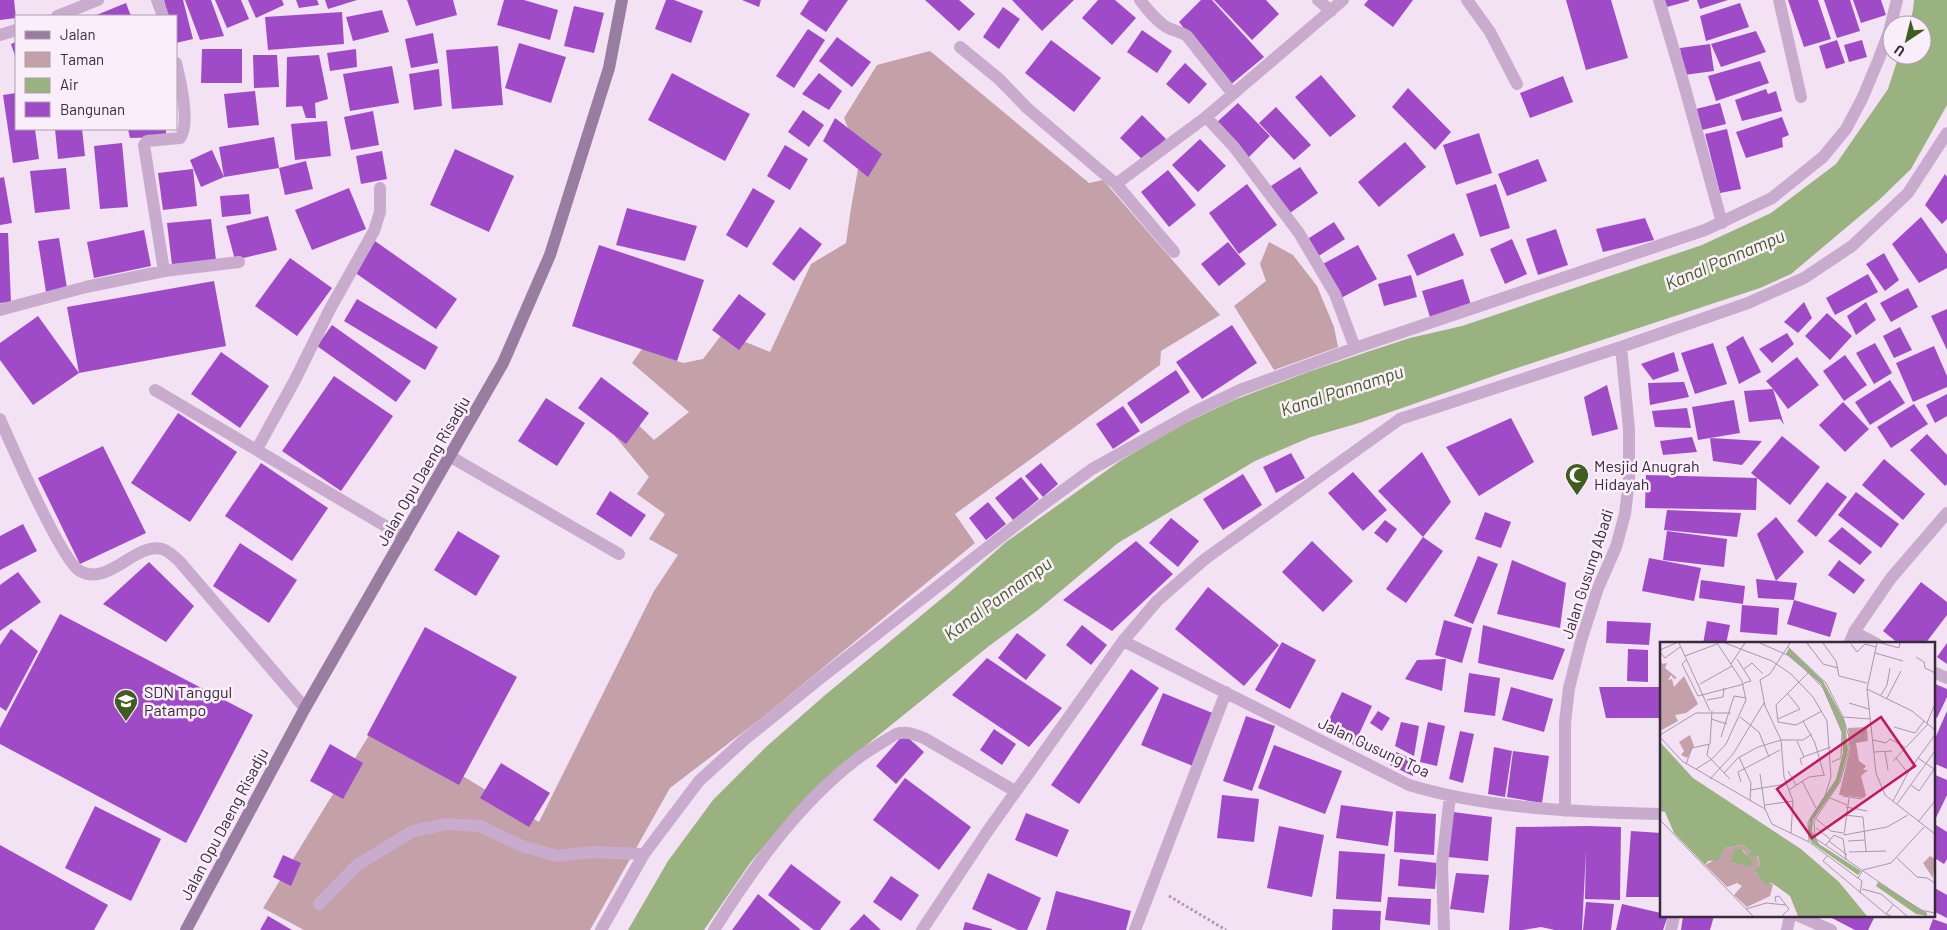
<svg xmlns="http://www.w3.org/2000/svg" width="1947" height="930" font-family="Barlow,sans-serif">
<style>
.green{fill:#c4a0a8}
.water{fill:#9ab27f}
.building{fill:#9f4bc7}
.lines{fill:none;stroke-linecap:round;stroke-linejoin:round}
.path{stroke:#b496b9;stroke-width:3;stroke-dasharray:2.5 2.5;stroke-linecap:butt}
.lane{stroke:#c9accd;stroke-width:12}
.street{stroke:#c9accd;stroke-width:12}
.secondary{stroke:#997da1;stroke-width:12}
.labels{text-anchor:middle;stroke-width:5;stroke-linejoin:round;paint-order:stroke}
.poi-label{font-size:16px;fill:#372b3b;stroke:#faeefb;text-anchor:start}
.street-label{font-size:16px;fill:#372b3b;stroke:#faeefb}
.water-label{font-size:18px;font-style:italic;fill:#3f5d1f;stroke:#faeefb}
.inset-road{fill:none;stroke:#a898aa;stroke-width:1}
.view{fill:#c2185b;fill-opacity:0.15;stroke:#c2185b;stroke-width:2.5}
.inset-edge{fill:none;stroke:#372b3b;stroke-width:2.5}
</style>
<rect width="100%" height="100%" fill="#f3e1f4"/>
<path class="green" d="M930,51L1089,183L1103,180L1220,315L1161,351L1160,365L955,514L975,543L763,717L670,788L590,930H304L263,908L376,724L539,822L654,591L678,555L649,539L665,514L637,494L649,477L614,435L628,415L654,440L689,412L632,363L642,349L683,363L703,359L723,333L770,352L811,264L846,243L851,208L860,158L844,118L877,65Z
M1269,242L1293,255L1317,286L1334,327L1338,347L1274,370L1234,306L1266,281L1260,264Z"/>
<path class="water" d="M1914,0H1947V105L1911,169L1879,200L1791,274L1760,288L1508,371L1359,423L1311,437L1255,461L1181,505L1118,543L1038,610L989,646L859,751L801,803L750,863L704,930H628L668,861L713,800L766,747L824,696L952,590L1006,542L1120,461L1179,426L1234,400L1308,372L1370,351L1410,338L1462,326L1702,245L1771,213L1836,164L1888,89L1899,55H1922V25H1909L1913,10Z"/>
<path class="building" d="M0,0H14L16,18L0,20Z
M164,0H183L193,39L176,43V16H168Z
M185,0H211L224,36L200,40Z
M215,0H241L249,19L227,28Z
M248,0H282L284,5L256,18Z
M296,0H317L319,5L299,8Z
M325,0H357L328,9Z
M407,0H453L457,15L416,26Z
M504,0H524L558,10L550,40L497,25Z
M666,0H674L703,11L691,43L655,29Z
M742,0H761L759,7Z
M809,0H848L826,32L800,14Z
M925,0H959L975,14L959,31Z
M1012,0H1074L1042,31Z
M1098,0H1115L1136,18L1112,45L1082,18Z
M1201,0H1212L1264,57L1229,86L1179,22Z
M1214,0H1266L1279,14L1252,40Z
M1368,0H1413L1393,27L1364,5Z
M1566,0H1611L1628,58L1586,70Z
M1661,0H1689V1L1663,8Z
M1697,0H1728L1700,9Z
M1788,0H1818L1831,39L1804,47Z
M1824,0H1850L1860,31L1837,38Z
M1853,0H1881L1886,15L1861,23Z
M126,3L131,16H94Z
M1740,3L1749,27L1706,41L1700,16Z
M574,6L604,13L594,53L564,46Z
M1003,7L1020,19L999,49L983,37Z
M382,10L389,32L353,41L346,17Z
M342,12L344,44L268,50L265,17Z
M808,29L825,40L794,88L776,76Z
M1142,30L1172,51L1157,73L1127,52Z
M1756,31L1766,52L1721,67L1711,44Z
M433,33L438,63L411,68L405,39Z
M837,37L871,62L852,87L819,61Z
M1051,40L1101,78L1074,112L1025,73Z
M1837,40L1845,63L1826,69L1819,46Z
M1862,40L1867,57L1849,62L1844,45Z
M16,42V59L11,44Z
M519,43L566,57L551,103L505,88Z
M1710,44L1714,71L1684,75L1680,48Z
M498,46L503,105L452,109L446,50Z
M202,49H242V83H201Z
M356,49L357,67L330,71L327,53Z
M253,55H277L279,87L254,88Z
M319,55L328,99L315,103L316,118H306L302,106L286,107L287,57Z
M1760,61L1769,83L1716,101L1708,76Z
M1185,63L1207,84L1189,104L1166,84Z
M392,66L399,103L350,111L343,74Z
M439,69L442,106L414,110L409,74Z
M672,73L750,114L725,161L648,120Z
M819,73L842,91L829,110L802,94Z
M1321,75L1356,116L1330,137L1295,97Z
M1563,76L1573,102L1530,118L1520,93Z
M1408,88L1451,132L1435,150L1392,107Z
M1766,89L1768,94L1776,91L1782,111L1742,121L1735,100Z
M255,91L259,125L228,128L224,94Z
M16,93V129H35L39,159L13,163L3,95Z
M1238,103L1270,136L1248,158L1215,124Z
M1720,103L1726,124L1702,130L1696,109Z
M1276,107L1311,145L1294,160L1259,123Z
M803,110L824,125L809,147L788,132Z
M373,111L379,145L351,150L344,117Z
M1142,115L1166,139L1144,161L1120,138Z
M1782,117L1789,135L1782,138L1783,147L1746,158L1736,132Z
M835,118L882,154L868,177L823,141Z
M327,121L331,156L295,160L291,124Z
M55,129H82L85,156L58,159Z
M128,129H166V137L130,138Z
M1727,129L1741,189L1720,193L1705,134Z
M1479,133L1492,173L1456,185L1443,145Z
M274,137L279,168L224,177L219,147Z
M1200,139L1226,166L1198,192L1172,165Z
M1405,142L1426,167L1379,207L1358,182Z
M122,143L128,207L100,209L94,146Z
M785,145L808,159L790,190L767,176Z
M455,149L514,176L489,232L430,205Z
M212,150L224,177L201,187L190,160Z
M382,151L387,179L361,184L356,156Z
M1538,159L1547,181L1507,196L1498,174Z
M306,161L313,189L285,195L279,168Z
M1300,167L1318,193L1290,213L1271,186Z
M66,168L70,209L35,213L30,171Z
M193,169L197,206L163,210L158,173Z
M1168,170L1196,205L1169,227L1141,192Z
M1945,174L1947,177V219L1942,224L1925,205Z
M4,177L12,223L0,225V178Z
M1247,184L1277,225L1239,254L1209,213Z
M1496,184L1510,228L1480,237L1466,194Z
M349,188L366,229L312,250L295,210Z
M753,188L775,201L747,248L726,235Z
M249,194L251,214L222,217L220,196Z
M627,208L697,226L685,261L616,245Z
M268,216L277,250L235,260L226,226Z
M1921,217L1947,254V268L1919,283L1892,244Z
M1645,218L1654,240L1603,252L1596,229Z
M211,219L216,260L172,265L167,223Z
M1334,222L1345,239L1317,257L1306,240Z
M800,227L822,244L794,281L772,264Z
M1556,229L1568,265L1538,275L1526,239Z
M144,230L151,266L94,278L87,242Z
M0,233H8L11,302L0,303Z
M1454,233L1464,255L1417,276L1407,255Z
M59,238L67,288L46,292L38,241Z
M1512,239L1527,274L1505,284L1490,249Z
M375,241L457,299L436,329L354,272Z
M1228,242L1246,264L1219,286L1201,264Z
M599,245L704,280L677,361L572,326Z
M1358,245L1377,279L1339,299L1321,265Z
M1884,253L1899,280L1885,291L1866,264Z
M290,258L332,288L297,336L255,306Z
M1868,274L1878,292L1835,315L1826,298Z
M1411,275L1417,297L1384,306L1378,284Z
M1463,279L1471,305L1430,317L1422,291Z
M214,281L226,346L79,373L33,405L0,360V343L38,316L79,373L67,307Z
M1908,288L1918,307L1891,322L1880,303Z
M739,294L766,314L739,350L712,330Z
M357,299L438,347L425,370L344,321Z
M1804,302L1812,318L1798,333L1784,322Z
M1866,302L1876,320L1856,335L1847,316Z
M1947,309V350L1931,316Z
M1827,313L1852,336L1830,360L1805,336Z
M332,325L411,381L396,402L317,346Z
M1232,325L1257,363L1202,399L1176,362Z
M1900,327L1912,350L1894,358L1883,336Z
M1787,333L1794,344L1772,363L1759,349Z
M1743,336L1761,372L1739,384L1726,347Z
M1713,343L1727,384L1695,394L1681,353Z
M1875,343L1892,373L1874,384L1856,353Z
M1934,346L1947,376V387L1913,402L1896,363Z
M221,352L269,386L240,428L191,394Z
M1674,352L1679,371L1653,380L1641,364Z
M1845,355L1867,385L1844,401L1823,371Z
M1797,357L1819,385L1788,409L1773,389L1784,425L1780,419L1749,422L1744,391L1773,389L1766,381Z
M1176,370L1190,392L1141,424L1127,403Z
M334,376L393,416L341,491L282,451Z
M601,377L649,413L626,444L578,408Z
M1890,380L1905,403L1870,425L1855,402Z
M1684,382L1689,397L1650,405L1648,383Z
M1607,385L1618,429L1592,436L1584,397Z
M1947,394V416L1935,423L1926,405Z
M546,398L585,423L557,466L518,441Z
M1734,400L1740,433L1698,440L1692,407Z
M1843,402L1869,429L1845,452L1819,425Z
M1914,404L1928,424L1891,448L1877,427Z
M1123,406L1140,431L1113,449L1096,424Z
M1687,408L1691,428L1655,427L1652,411Z
M178,413L237,452L190,522L131,483Z
M1511,418L1534,462L1479,496L1446,447Z
M1927,434L1947,455V484L1945,486L1910,450Z
M1782,436L1820,467L1790,505L1751,473Z
M1692,437L1697,452L1663,455L1660,441Z
M1710,438L1762,441L1742,465L1713,461Z
M103,446L146,533L80,564L38,478Z
M1422,452L1451,502L1423,537L1378,491Z
M1291,453L1305,478L1276,493L1263,467Z
M1884,459L1925,494L1903,520L1862,485Z
M261,463L328,508L292,561L225,516Z
M1041,463L1058,484L1043,497L1025,476Z
M1353,472L1387,510L1363,531L1328,493Z
M1243,474L1262,505L1223,530L1203,499Z
M1646,475L1757,478L1756,510L1645,508Z
M1021,477L1039,499L1013,520L995,498Z
M1827,482L1847,497L1816,537L1797,521Z
M610,491L646,515L631,537L596,514Z
M1856,492L1899,524L1881,548L1838,515Z
M988,502L1006,524L986,540L969,518Z
M1667,510L1741,513L1737,537L1664,530Z
M1485,512L1511,522L1501,548L1475,539Z
M1776,517L1804,552L1776,581L1757,534Z
M1171,518L1199,541L1178,567L1149,543Z
M1385,520L1397,529L1387,543L1374,533Z
M23,524L37,551L0,570V536Z
M1842,527L1872,552L1860,565L1828,541Z
M458,531L500,556L476,596L434,570Z
M1667,531L1727,539L1724,567L1663,560Z
M1423,537L1443,551L1406,603L1386,589Z
M1136,541L1173,574L1112,631L1063,600Z
M1312,541L1353,581L1323,612L1282,572Z
M240,543L297,580L269,623L213,586Z
M1478,556L1498,564L1473,624L1454,616Z
M1649,558L1701,568L1694,601L1642,591Z
M1512,560L1566,583L1560,628L1497,614Z
M1839,560L1865,580L1854,594L1828,575Z
M149,562L194,606L166,642L103,604Z
M18,572L41,602L0,631V585Z
M1756,579L1797,583L1794,600L1758,598Z
M1701,580L1745,586L1743,604L1699,598Z
M1921,582L1947,602V615L1925,644H1899L1883,631Z
M1208,587L1279,645L1244,686L1175,629Z
M1794,600L1837,613L1830,637L1787,624Z
M1742,605L1779,608L1777,635L1740,632Z
M60,614L253,715L186,843L0,744V728Z
M1444,620L1472,628L1462,663L1435,655Z
M1607,621L1651,623L1649,645L1606,643Z
M1707,621L1730,625L1726,644H1703Z
M1082,625L1107,645L1091,665L1066,645Z
M1483,625L1565,649L1553,680L1478,663Z
M425,627L517,677L459,785L367,735Z
M11,629L38,651L6,711L0,707V645Z
M1017,633L1046,655L1026,680L998,658Z
M1282,642L1316,660L1290,709L1255,690Z
M1947,643V664L1937,657Z
M1628,649L1648,650V682L1627,681Z
M987,658L1062,708L1029,747L952,695Z
M1446,659L1442,691L1405,679L1417,660Z
M1131,669L1159,688L1079,804L1051,785Z
M1469,673L1500,678L1495,716L1464,712Z
M1933,683L1947,689V697L1937,718L1933,716Z
M1511,687L1553,699L1544,732L1502,720Z
M1599,687H1661V718H1606Z
M1342,692L1372,706L1354,745L1324,730Z
M1163,693L1215,714L1193,766L1141,745Z
M1378,711L1390,718L1382,731L1370,723Z
M1947,711V769L1933,763V743Z
M1246,716L1275,726L1252,791L1223,781Z
M1401,722L1419,726L1414,756L1395,746Z
M1428,722L1445,726L1437,766L1420,762Z
M994,729L1016,744L1002,765L980,750Z
M1460,731L1474,734L1463,783L1449,779Z
M904,734L924,752L896,784L876,766Z
M330,744L363,763L343,799L310,781Z
M1274,745L1342,771L1325,814L1258,788Z
M1494,747L1512,751L1505,797L1488,794Z
M1513,751L1549,756L1542,803L1507,797Z
M1396,752L1414,760L1413,776L1390,765Z
M501,763L550,793L529,827L480,798Z
M1933,774L1947,780V795L1935,820Z
M905,778L971,827L939,870L873,820Z
M1222,795L1259,799L1254,842L1217,838Z
M1341,805L1393,812L1388,846L1336,838Z
M95,806L161,839L131,901L65,868Z
M1396,811L1436,814L1434,855L1394,852Z
M1453,812L1492,817L1488,861L1448,857Z
M1026,813L1069,830L1057,857L1015,840Z
M1933,823L1947,832V859L1944,864L1933,857Z
M1279,826L1324,835L1312,897L1267,888Z
M1587,826L1621,827L1620,900L1585,899L1586,851L1582,930H1555L1541,927L1523,930H1509L1516,827Z
M1631,831L1661,833V897H1626Z
M0,845L108,905L94,930H0Z
M1339,851L1385,854L1381,902L1336,899Z
M283,855L301,863L291,886L273,877Z
M1400,859L1437,863L1435,889L1398,886Z
M791,864L841,902L820,930H814L768,895Z
M988,873L1041,898L1027,930H1018L972,909Z
M1456,873L1489,875L1484,913L1450,909Z
M891,876L919,895L901,921L873,902Z
M1933,887L1947,895V918L1933,911Z
M1056,891L1131,911L1126,930H1046Z
M758,894L801,930H732Z
M1388,897L1431,899L1430,925L1385,920Z
M1586,902L1614,904L1611,930H1583Z
M1622,904L1661,913V916H1668L1663,930H1616Z
M1333,909L1381,911L1380,930H1332Z
M864,914L881,930H849Z
M268,916L292,930H260Z
M1683,916H1714L1710,930H1681Z
M1828,916H1875L1868,930H1855Z
M1933,919L1947,924V930H1929Z
M965,922L992,929V930H963Z"/>
<g class="lines">
<path class="path" d="M1169,896L1226,930"/>
<path class="lane" d="M451,457L619,554"/>
<path class="street" d="M157,0L163,16
M1140,0C1148,10 1157,22 1168,28C1175,31 1181,32 1187,36L1233,94
M1318,0L1331,11
M1467,0L1490,32L1517,84
M1659,0L1683,81L1722,223
M1779,0L1801,97
M57,16L98,0
M0,35L16,30
M960,47L999,79L1027,108L1116,184L1174,252
M1206,117L1234,147L1299,233L1335,294L1355,348
M1116,184L1206,117L1343,0
M164,271L144,145L147,141L180,138C191,125 180,79 176,63
M0,310L86,287L164,271L239,262
M155,390L404,537
M0,419C11,444 62,562 80,571C109,587 135,542 162,549C169,551 175,557 180,562L305,708
M257,449L295,380L330,309L374,231L380,212V188
M1854,632L1877,644
M1123,641L1409,785C1488,809 1578,812 1661,814
M1849,644L1854,632L1891,578L1947,513
M1933,672L1947,678
M1565,811V722L1569,688L1581,641L1598,588L1616,547L1625,514L1629,481V429L1621,347
M319,904L357,865L413,831L447,824L480,826L522,846L557,856L593,852L644,854
M1799,916L1831,930
M601,930L644,854L699,781L744,740L818,680L1033,512L1092,469L1196,411L1240,390L1355,348L1705,230L1772,198L1823,157L1846,129L1862,99L1878,61L1889,32L1897,0
M714,930C753,868 798,804 857,759C869,750 883,742 896,734C906,731 914,734 924,738L1015,791
M922,930L987,832L1123,641L1157,601L1205,559L1400,419L1621,347L1748,303L1804,278L1852,246L1908,193L1947,133
M1135,930L1226,692
M1444,930L1442,864L1450,796
M1671,930L1674,916
M1787,930L1790,916"/>
<path class="secondary" d="M186,930L305,708L503,363L550,255L609,68L622,0"/>
</g>
<defs>
<g id="mosque-pin" transform="scale(1.25)"><path d="M0 17L-7.5 6A9.5 9.5 0 1 1 7.5 6Z" fill="#3f5d1f" stroke="#faeefb"/><path d="M3.5-4.9A6 6 0 1 0 3.5 4.9A5 5 0 1 1 3.5-4.9Z" fill="#fff"/></g>
<g id="school-pin" transform="scale(1.25)"><path d="M0 17L-7.5 6A9.5 9.5 0 1 1 7.5 6Z" fill="#3f5d1f" stroke="#faeefb"/><path d="M0-5L7-2L0 1L-7-2ZM-4 1L0 2.5L4 1V4Q0 6-4 4Z" fill="#fff"/></g>
</defs>
<g fill-rule="evenodd">
<use href="#mosque-pin" x="1577" y="475"/>
<use href="#school-pin" x="126" y="701"/>
</g>
<g class="labels">
<g class="poi-label">
<text x="1594" y="472">Mesjid Anugrah<tspan x="1594" dy="18">Hidayah</tspan></text>
<text x="144" y="698">SDN Tanggul<tspan x="144" dy="18">Patampo</tspan></text>
</g>
<g class="street-label">
<text transform="translate(423 471) rotate(-60)" y="6">Jalan Opu Daeng Risadju</text>
<text transform="translate(1587 574) rotate(-72)" y="6">Jalan Gusung Abadi</text>
<text transform="translate(1374 747) rotate(25)" y="6">Jalan Gusung Toa</text>
<text transform="translate(224 824) rotate(-62)" y="6">Jalan Opu Daeng Risadju</text>
</g>
<g class="water-label">
<text transform="translate(1725 260) rotate(-23)" y="6">Kanal Pannampu</text>
<text transform="translate(1342 391) rotate(-18)" y="6">Kanal Pannampu</text>
<text transform="translate(998 599) rotate(-36)" y="6">Kanal Pannampu</text>
</g>
</g>
<g transform="translate(1660 642)">
<rect width="275" height="275" fill="#f3e1f4"/>
<path d="M0,13L2,22L7,21L5,26L17,36L14,37L11,33L8,38L12,37L14,45L24,34L38,62L26,71L15,73L18,79L0,89ZM207,85L208,99L196,101L199,119L206,124L203,128H208L201,134L206,153L204,156L179,153L190,107L188,86ZM30,93L34,104L27,116L21,113L24,109L19,100ZM83,203L91,210L89,215L83,208L72,221L84,223L92,214L97,213L100,224L95,230L106,242H113L110,254L87,265L74,253L82,244L77,241L67,245L45,223L58,216L65,206ZM270,214L275,217L273,236L263,221Z" fill="#c4a0a8"/>
<path d="M129,6L163,39L185,80L188,108L179,141L153,178L152,189L159,202L201,229L198,233L152,201L148,194L150,176L176,137L183,111L182,90L161,42L126,12ZM0,100L33,136L141,207L179,240L207,274H138L130,254L112,241L106,243L97,232L94,229L100,224L98,214L90,215L94,221L91,225L72,221L73,208L80,206L88,214L91,210L83,203L65,206L58,218L48,219L45,223L14,191L5,170L0,169ZM218,240L267,271V274L256,272L216,244Z" fill="#9ab27f"/>
<path class="inset-road" d="M19,1L50,69M65,1L112,19L131,32L153,55L167,79L171,135L165,154L148,180L149,200M100,1L134,16L163,46L182,90L181,116L172,120M130,1L110,32L100,38L105,64L121,98L124,135L133,159L131,191M147,1L163,22L178,26M163,1L176,19L179,34L207,41M217,1L207,47L216,131L225,153L275,192M221,1L239,6L240,1M191,2L197,10L205,2L216,5M128,5L166,41L183,75L189,95V108L180,140L154,179L155,196L260,268L275,271M0,8L16,1M0,10L5,16L20,5M215,11L243,19M25,14L57,2M256,15L264,20L265,26L275,31M27,17L22,22L38,54L84,42M77,17L91,39L84,41M71,22L85,1M84,27L92,21L103,32M149,30L116,63L118,80L136,83L162,69M40,42L72,24M207,47L252,69L275,88M221,53L227,43L230,26M227,56L241,29M47,58L63,55L64,46M189,61L209,67M80,75L99,90L109,115M183,75L210,77M51,77L67,82M118,77L140,67L128,52M143,79L155,101L164,133M267,81L275,62M234,85L255,91L264,79M0,93L36,71H71M0,95L22,119L105,167L112,182L149,200L202,239L200,251M61,95L74,54L86,56M213,98L226,101L230,97L245,105M137,99L144,115L140,117L142,123M49,102L47,113L70,137M189,102L201,97L205,88M214,110L232,109M225,110L228,128M79,115L91,141L90,159M143,115L171,105M236,116L248,131M258,116L274,127M233,119L268,82M26,122L32,106L50,102L52,69M36,127L52,117L66,102L86,58L82,39L57,1M128,129L136,143M64,131L78,116L98,105L121,98H143L152,92M100,132L105,167M50,137L73,112L104,61M142,139L156,166M81,140L78,130L120,108M251,143L259,149L275,126M90,148L126,142M129,148L149,135L165,133M183,154L202,157M170,156L187,163M189,156L184,193L227,185L248,173M233,159L250,127L275,93M237,162L275,109M105,163L133,159M186,165L207,169M184,173L203,175L206,209M155,176L171,189L183,191M0,178L93,274M258,180L275,159M156,186L170,197M169,199L187,213M188,199L205,198M166,203L174,193L183,197L186,218M189,210L226,209M167,214L163,219L226,272M237,216L257,235L267,236L275,241M198,236L203,228L231,221L264,185M202,247L221,252L247,274M116,260L115,255L119,254L129,267L122,274M86,267L106,261L126,263M231,274L226,272L233,263"/>
<path class="view" d="M221,75L255,124L152,196L117,147Z"/>
<rect width="275" height="275" class="inset-edge"/>
</g>
<rect x="15" y="15" width="162" height="115" fill="#faeefb" stroke="#aca0ae"/>
<rect x="25" y="31" width="25" height="8" fill="#997da1" stroke="#aca0ae"/>
<text x="60" y="40" font-size="15" fill="#372b3b">Jalan</text>
<rect x="25" y="52" width="25" height="15" fill="#c4a0a8" stroke="#aca0ae"/>
<text x="60" y="65" font-size="15" fill="#372b3b">Taman</text>
<rect x="25" y="78" width="25" height="15" fill="#9ab27f" stroke="#aca0ae"/>
<text x="60" y="90" font-size="15" fill="#372b3b">Air</text>
<rect x="25" y="102" width="25" height="15" fill="#9f4bc7" stroke="#aca0ae"/>
<text x="60" y="115" font-size="15" fill="#372b3b">Bangunan</text>
<g transform="translate(1907 40) rotate(215)"><circle r="24" fill="#faeefb" stroke="#aca0ae"/>
<path d="M0-4L9 19L0 12L-9 19Z" fill="#3f5d1f"/>
<text y="-8" font-size="14" font-weight="bold" text-anchor="middle" fill="#372b3b">U</text>
</g>
</svg>
